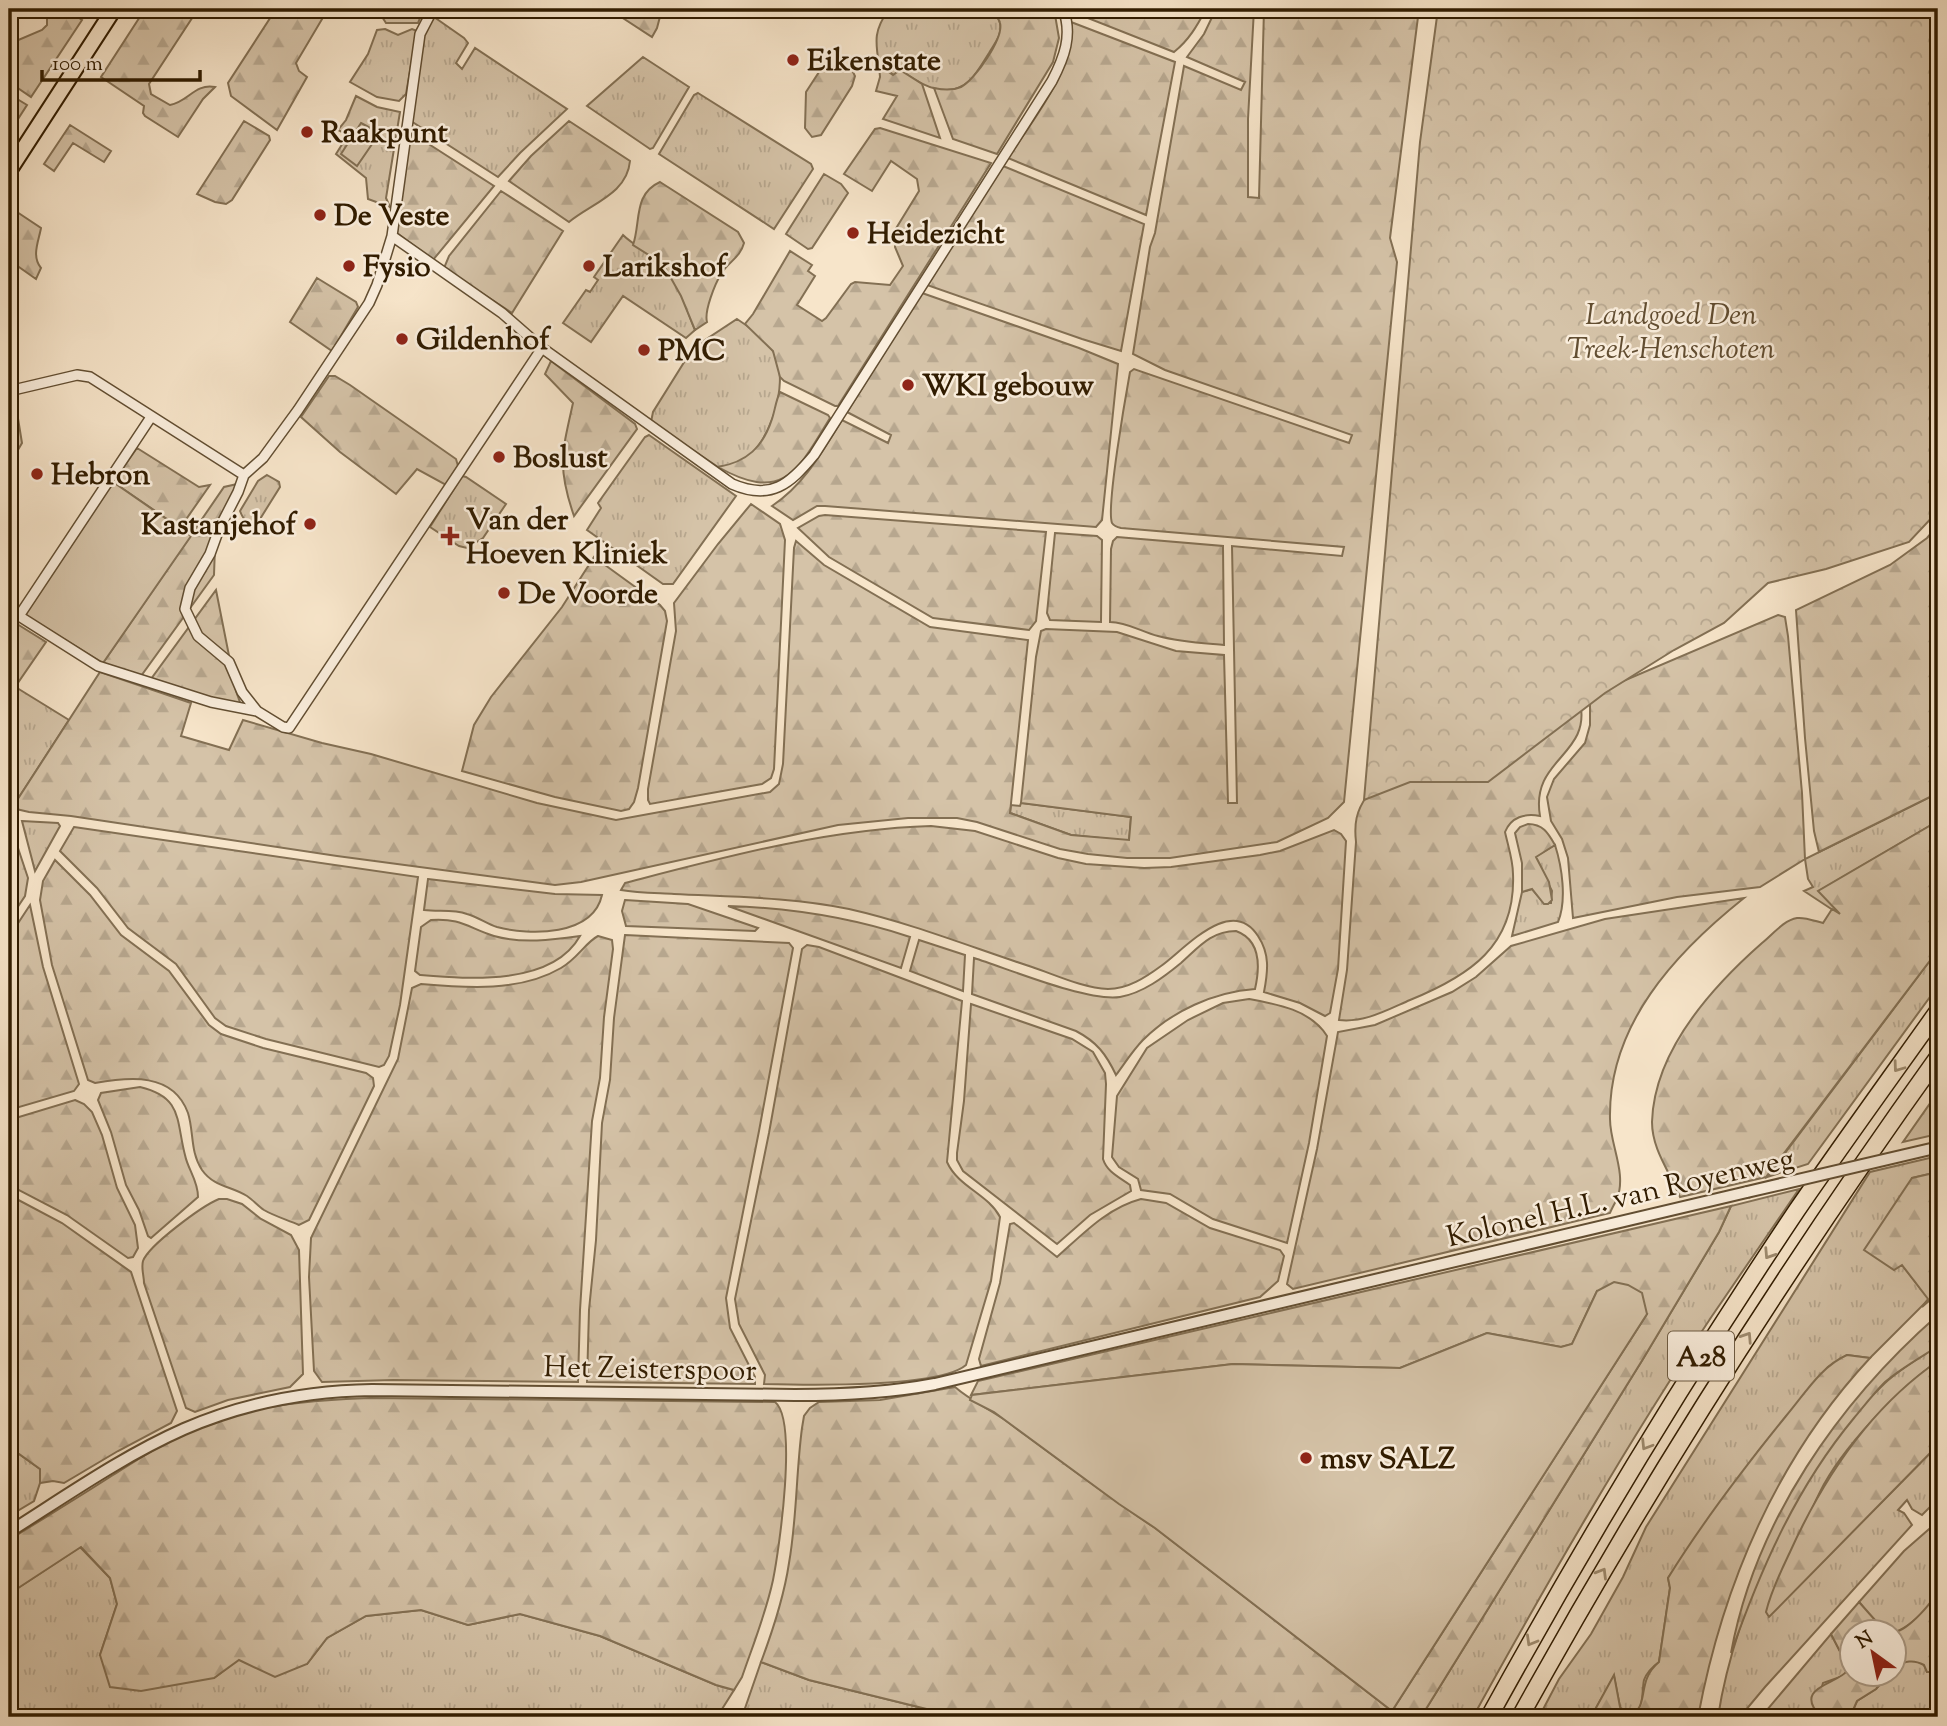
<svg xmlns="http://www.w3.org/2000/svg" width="1947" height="1726" font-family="'Sorts Mill Goudy',serif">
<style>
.grass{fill:url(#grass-tufts);stroke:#837054;stroke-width:2}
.forest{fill:url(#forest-firs);stroke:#837054;stroke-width:2}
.park{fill:url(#park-crowns);stroke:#837054;stroke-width:2}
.garden{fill:#d5c3a8;stroke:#837054;stroke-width:2}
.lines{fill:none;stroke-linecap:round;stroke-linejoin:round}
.minor-casing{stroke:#624e32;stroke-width:12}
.tertiary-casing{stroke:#624e32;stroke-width:14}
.primary-casing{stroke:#311c00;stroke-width:18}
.motorway-casing{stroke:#311c00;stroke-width:19}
.minor{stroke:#faeedd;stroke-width:9}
.tertiary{stroke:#faeedd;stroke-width:10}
.primary{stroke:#f7e5ca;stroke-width:14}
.motorway{stroke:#f7e5ca;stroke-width:16}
.tertiary-bridge-casing{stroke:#624e32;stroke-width:14;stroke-linecap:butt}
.tertiary-bridge{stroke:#faeedd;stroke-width:10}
.oneway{stroke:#9e8b6f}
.poi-dot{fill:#8f2418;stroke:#faeedd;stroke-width:2.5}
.labels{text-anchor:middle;stroke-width:5;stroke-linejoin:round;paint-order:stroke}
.shield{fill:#faeedd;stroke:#6d5b42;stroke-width:2}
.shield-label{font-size:28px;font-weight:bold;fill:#311c00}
.poi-label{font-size:30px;font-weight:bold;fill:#311c00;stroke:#faeedd;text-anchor:start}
.park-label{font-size:30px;font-style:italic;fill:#624e32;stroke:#faeedd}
.street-label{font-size:30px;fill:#311c00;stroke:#faeedd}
</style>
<defs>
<pattern id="grass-tufts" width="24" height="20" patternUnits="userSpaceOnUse" patternTransform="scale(1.75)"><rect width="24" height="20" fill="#d5c3a8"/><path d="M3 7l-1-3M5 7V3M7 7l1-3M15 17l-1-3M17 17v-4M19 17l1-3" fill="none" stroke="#b7a78f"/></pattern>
<pattern id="forest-firs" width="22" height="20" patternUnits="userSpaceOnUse" patternTransform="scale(1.75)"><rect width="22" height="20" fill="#d5c3a8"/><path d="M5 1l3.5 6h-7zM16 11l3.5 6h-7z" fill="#b7a78f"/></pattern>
<pattern id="park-crowns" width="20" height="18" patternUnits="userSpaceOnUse" patternTransform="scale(1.75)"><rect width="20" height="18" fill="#d5c3a8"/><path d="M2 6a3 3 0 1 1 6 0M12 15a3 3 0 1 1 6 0" fill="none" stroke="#b7a78f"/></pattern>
</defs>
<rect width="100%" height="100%" fill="#f7e5ca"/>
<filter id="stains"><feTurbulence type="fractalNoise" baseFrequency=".00286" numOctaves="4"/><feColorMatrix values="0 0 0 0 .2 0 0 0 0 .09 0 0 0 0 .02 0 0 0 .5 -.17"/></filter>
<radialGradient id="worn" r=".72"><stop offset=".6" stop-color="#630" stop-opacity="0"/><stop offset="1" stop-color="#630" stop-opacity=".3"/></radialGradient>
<path class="grass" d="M367,9H424L418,23H386L379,12Z
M889,9H991C994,13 999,18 1000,23C1003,34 994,44 989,53C978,70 969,91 945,90C927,89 914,79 900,70L894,75L879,65C875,40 874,30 889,9Z
M434,17L464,38L468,43L456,63L462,69L475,48L567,109L520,153L498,177L411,121C414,99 418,31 434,17Z
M385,29L398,35L412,29L417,31L406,94L399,101L377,97L350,82L368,54L377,30Z
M643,57L689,87L653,148L650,149L587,106Z
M698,93L811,164L813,169L774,229L659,154L694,95Z
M356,96L377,107L400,112L386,198L390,207L368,199L366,178L336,154L348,135L338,130L346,120Z
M824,174L841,184L848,193L812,248L808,249L786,234Z
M623,235C635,247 652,253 663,265C679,281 686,309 695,330L686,338L623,296L591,342L563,323L586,290L590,292L598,280L594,277Z
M737,319C750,327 769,342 776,356C788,385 771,442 744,460C736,465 727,465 718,467L651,422L653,412L693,348Z
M11,396L15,400L22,443L9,465V397Z
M649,435L736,496L673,584H663L587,530L601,508L598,503L645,437Z
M267,475L279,482L280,487L260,519L255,523C246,523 243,519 240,511L258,481Z
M462,476L466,477L506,504L483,538L467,548L459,546L430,527Z
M9,683L69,720L12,808L9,807Z
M1938,793V821L1819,891L1845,918L1804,891L1813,887L1808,879L1805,859Z
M1021,803L1131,817L1129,841L1071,835L1010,813L1011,805L1020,806Z
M22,821L58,823L60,826L35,871Z
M1555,845C1562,867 1567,900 1558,922L1512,936L1522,892L1532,889L1544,903H1551L1552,891L1535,857Z
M1938,950V986L1808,1164L1767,1177Z
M1938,1092V1134L1903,1142Z
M1938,1156V1172L1912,1178L1902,1265L1929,1299L1870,1358L1847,1355L1828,1367L1759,1450L1668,1578L1670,1588L1659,1662C1652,1667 1647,1672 1644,1680C1641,1694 1646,1719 1624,1715L1620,1707L1614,1676L1591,1717H1539L1559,1679L1591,1634L1623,1577L1646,1527L1870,1172Z
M1799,1189C1770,1232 1741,1273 1712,1316C1626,1445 1548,1581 1473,1717H1421L1643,1359L1719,1232L1731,1206Z
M1938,1346V1361C1899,1388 1841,1449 1820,1492C1800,1532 1786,1575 1769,1616L1938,1445V1499L1922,1515L1912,1509L1907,1500L1898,1510L1904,1513L1912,1525L1765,1687L1740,1717H1718C1735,1606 1802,1460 1885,1383C1901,1368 1920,1358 1938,1346Z
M9,1451L19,1454L40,1469V1483L34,1501L9,1516Z
M1936,1523H1938V1564L1933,1570C1937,1578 1941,1587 1936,1596C1930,1607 1904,1634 1890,1632C1878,1629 1867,1611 1859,1602L1904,1551Z
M80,1547L110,1578L117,1604L100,1655L214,1678L239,1659L307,1664L327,1638L366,1616L421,1610L468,1625L520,1614L600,1636L716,1685L734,1690L717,1717H18V1693L9,1663V1594Z
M1831,1634L1847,1665V1671L1843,1676L1823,1683L1815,1711L1821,1717H1761Z
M1906,1661H1917L1924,1665L1927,1672H1938V1717H1850L1857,1701L1876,1689L1889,1674H1895V1666Z
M761,1662L809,1680L959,1717H742Z"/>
<path class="forest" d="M43,9H66L82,20L31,97L9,82V44L42,30L47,25V15Z
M145,9H198L149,84L151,94L170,105C188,102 195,83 215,87L203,99L178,137L145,116L143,113L144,106L101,77Z
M276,9H328L296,63L299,71L307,77L277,130L231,96L228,83Z
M609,9H662L657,28L652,37Z
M991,9H1054L1059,38L1053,62L997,154L953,139L934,88C943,90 952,91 961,87C975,80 1004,38 1000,23C999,18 994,13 991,9Z
M1069,9H1206C1197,26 1189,40 1174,52L1070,11Z
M1216,9H1254L1248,119V197L1259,198L1264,9H1419L1390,238L1397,262L1344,802L1328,818L1277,842L1170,858H1127L1088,854L1060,849L977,822L957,818H908L838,825L581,882L555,885L337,856L71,816L29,812L12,808L100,672L191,703L181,736L229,750L243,720L322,743L371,754L537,803L616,820L770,792L779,784L783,764L794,548L796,541L824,565L930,627L1028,640L1010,813L1071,835L1129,840L1131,817L1021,803L1036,657L1041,631L1046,629L1117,632L1176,651L1224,655L1228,803H1237L1232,546L1342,556L1344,547L1121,528C1117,527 1114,526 1112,523C1106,508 1126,394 1130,372L1134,369L1349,443L1352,435L1165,370L1133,354L1150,247L1155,233L1184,66L1241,90L1245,82L1187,57L1204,34Z
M1071,22L1175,62L1146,215L1008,158C1032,121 1076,68 1071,22Z
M879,65L893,75L900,70L922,84L940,138L883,119L897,96L876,91L880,77Z
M839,66L852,70L855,76L852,86L821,135L812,137L805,128L806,92L821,69Z
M9,94L27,105L9,133Z
M244,121L269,136L270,140L232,200L226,204L215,202L197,194Z
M569,121L630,161C627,194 592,203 569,222L509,181L531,156Z
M70,125L111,151L104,162L73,143L54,171L44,164Z
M880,128L991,163L838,406H835L784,381L780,377L773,351L745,324L753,314L790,251L812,265L808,271L815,276L797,305L822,321L826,318L851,284L855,282L890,285L903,266L895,247V230L919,191L917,179L891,161L872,191L844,174L875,129Z
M410,132L494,186L433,260L397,233Z
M1003,166L1144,224L1121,351L1082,339L927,285Z
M660,182L738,232L744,243C740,258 729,261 721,274C715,284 704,311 707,322L695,330L681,296L663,264L633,245C641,222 633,194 660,182Z
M501,191L563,231L512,313L444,268L449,256Z
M14,210L41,228C39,240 31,256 41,268L36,279L9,260V218Z
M317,278L356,302L358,307L332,351L290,322Z
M922,293L1079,348L1118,364L1102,520L1096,527L825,506H817L793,520L772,506C804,485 822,452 842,420L888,443L891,435L847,412Z
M551,361L635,424L637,429L574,516C557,467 562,452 573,403L545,374Z
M329,376H335L350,385L456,459L458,466L446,485L417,469L396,494L340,452L301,417Z
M780,392L828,415L830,418C798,470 784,504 718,467C747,462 763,447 772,419C775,410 776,400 780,392Z
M137,448L199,487L210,485L180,528L113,482Z
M242,483L215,547L214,575L141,676L103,663L224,487Z
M751,504L780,524L785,540L774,769L771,778L762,784L650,804L648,800V789L676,631L674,603L718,544Z
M825,515L1046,532L1036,621L1029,630L933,618L829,557L798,528L819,516Z
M1938,525V793L1819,852L1814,831L1805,738L1796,610L1890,565L1927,538Z
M1055,533L1097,536L1102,540L1101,622L1050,620L1047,613Z
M1117,537L1223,546L1224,645C1202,643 1180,642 1158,636C1142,632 1127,622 1110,622L1111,549L1113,541Z
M594,557L660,605L665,611L667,621L638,788L634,802L629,809L621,811L555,797L462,771L474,725L491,697L562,607Z
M216,590L236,691L242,708L151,679Z
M1778,615L1785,617L1788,636L1802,793L1805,859L1760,887L1677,897L1573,918L1568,858L1562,839L1551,821L1547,797L1554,779L1585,743L1590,725V703L1595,693Z
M9,619L46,642L15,687L9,683Z
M1580,702C1592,756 1530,758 1540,816C1525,813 1511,817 1505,832C1508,846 1513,860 1513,874C1516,946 1469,976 1410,1000C1387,1010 1364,1023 1339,1020L1347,970L1356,842C1354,824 1356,811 1367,796Z
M9,821L28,878L25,896L9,920Z
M1938,821V950L1766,1177L1680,1197C1670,1172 1652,1150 1652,1122C1654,1051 1712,987 1762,943C1772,935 1784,920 1797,918C1805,917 1815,921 1823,923L1832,909L1840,914L1818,891Z
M1528,824C1543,824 1548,833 1555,845L1536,857L1549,882L1552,900L1548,904H1544L1532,889L1522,892V863L1515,833L1520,827Z
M931,826L975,831L1058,858L1086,864L1144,868L1171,867L1260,855L1280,851L1334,830L1341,834L1346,841L1338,969L1330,1013L1325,1016L1300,1003L1264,992C1268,971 1270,954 1258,936C1231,894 1184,950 1161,966C1146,977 1128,989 1108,989C1083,988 1056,975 1032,967C971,947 911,923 849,909C792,897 732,897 674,894C657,893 638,893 621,890L625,883C725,857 827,829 931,826Z
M74,827L418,877L400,1005L389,1056L384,1065L379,1067L266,1039L226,1026L215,1018L176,964L128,928L97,888L60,851Z
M55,860L90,895L121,935L169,971L209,1025L221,1034L263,1048L366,1073L373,1078L374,1086L309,1220L299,1225C288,1220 274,1216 264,1210C258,1206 253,1200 247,1196C231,1186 214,1187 202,1170C190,1152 194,1132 188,1113C173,1072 129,1077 95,1083L88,1080L52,965L40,900L43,881Z
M428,879L555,894L602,895C593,936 530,936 497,927C487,924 478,917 467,914C453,909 438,912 424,910Z
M1744,898C1675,953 1608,1025 1610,1119C1610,1145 1627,1173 1617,1199C1615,1203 1612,1208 1610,1213L1293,1289L1287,1284L1317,1149L1338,1032L1375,1025L1452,992L1476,977L1511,946L1605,919Z
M625,900L688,904L758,928L755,931L626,926L622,911Z
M30,905L43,967L79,1084L74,1091L9,1110V937Z
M728,906C791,908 850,917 910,937L901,968Z
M431,920C462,918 468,928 494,936C522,944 552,940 580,936C552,986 469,979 420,975L415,971L421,927Z
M1236,931C1261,940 1260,967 1255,989C1214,992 1172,1011 1143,1040C1133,1050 1125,1063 1116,1075C1106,1054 1097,1042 1076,1031L972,994L974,958C1009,969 1088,1002 1120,997C1143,993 1164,977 1181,963C1198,948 1211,931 1236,931Z
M625,935L789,943L793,948L759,1131L726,1298L730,1328L755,1377V1384L587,1382L589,1310L596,1240L602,1123L610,1080L614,1018Z
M598,936L612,940L613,949L604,1017L600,1078L592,1121L580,1310L578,1382L393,1380L322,1382L314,1371L309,1277L311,1238L398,1059L412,988L421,984C467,988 520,992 561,968C577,959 586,942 598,936Z
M919,940L965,955L963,991L910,971Z
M807,945L819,947L962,1001L947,1162C958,1187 988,1194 1000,1217L991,1281L966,1365C939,1388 804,1385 764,1384L765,1375L739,1324L735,1299L769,1133L802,949Z
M1249,999C1277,1004 1311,1010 1327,1036L1309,1143L1287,1243L1213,1219L1170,1194L1141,1190L1138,1179L1119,1167L1112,1157L1117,1096L1147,1048L1188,1020L1223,1003Z
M971,1004L1072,1039L1093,1052L1105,1073L1106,1084L1103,1159C1107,1172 1119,1177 1130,1185L1131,1191L1090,1215L1057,1244L963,1171L957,1160V1153L964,1101Z
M140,1087C183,1097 176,1121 185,1155C188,1170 198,1180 198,1197L151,1238L148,1236L139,1210L126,1185L111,1132L98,1100L101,1093Z
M75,1100L84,1104L92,1112L102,1135L117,1188L135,1225L138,1248L133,1257L128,1258L67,1215L9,1185V1120Z
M1938,1172V1293L1922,1307L1928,1299L1902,1265L1894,1270L1864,1250L1912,1178Z
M9,1195L62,1223L131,1272L177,1411L171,1423L118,1451L64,1483L53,1481L40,1483V1469L19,1454L9,1451Z
M219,1199H227L242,1204L261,1219L291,1235L299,1250L303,1374L290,1387L228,1400L195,1412L186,1408L144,1283C144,1276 141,1268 143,1261C149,1245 202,1206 219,1199Z
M1141,1199L1166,1203L1210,1228L1280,1250L1284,1256L1278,1281L1260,1297L981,1366L979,1359L1000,1283L1010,1224L1014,1223L1057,1257C1083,1234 1107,1208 1141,1199Z
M1731,1206L1719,1232L1643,1359L1421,1717H959L809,1680L761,1662C773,1630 784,1597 789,1563C797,1518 796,1473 802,1428L804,1416L810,1408L819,1402L880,1400L955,1387C971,1401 988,1408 1005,1420C1055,1457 1104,1494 1155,1528L1392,1711L1647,1314L1597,1291L1572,1344L1561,1347L1487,1333L1400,1368L1233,1364L971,1395L978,1381Z
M1938,1315V1346C1920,1358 1901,1368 1885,1382C1874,1393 1864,1406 1854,1418C1796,1488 1761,1568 1731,1653C1755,1521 1839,1402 1938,1315Z
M1847,1355L1870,1358C1777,1458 1723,1584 1698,1717H1591L1614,1675L1620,1707L1624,1715L1630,1716C1651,1705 1635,1682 1659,1662L1670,1588L1668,1578C1703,1521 1744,1468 1786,1416C1804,1395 1821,1366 1847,1355Z
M1938,1361V1445L1769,1617L1766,1612C1771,1591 1781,1571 1790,1552C1823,1479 1871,1407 1938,1361Z
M370,1398L775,1402C798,1420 779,1550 773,1580C766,1613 753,1645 742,1677L734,1690L716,1685L600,1636L520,1614L468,1625L421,1610L366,1616L327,1638L307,1664L275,1677L239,1660L214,1678L141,1691L110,1687L100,1655L117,1604L110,1578L81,1547L9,1594V1540C44,1518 79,1497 113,1475C143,1456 174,1436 207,1424C260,1404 315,1400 370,1398Z
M1938,1588V1672H1927L1924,1665C1913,1659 1905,1661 1895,1667V1632C1908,1630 1935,1601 1938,1588Z
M1859,1602L1883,1629L1890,1631L1853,1632V1674H1889L1876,1689L1857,1701L1850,1717H1821C1792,1687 1836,1685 1847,1671V1665L1831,1634Z
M9,1663L18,1693V1717H9Z"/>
<path class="park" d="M1438,9H1938V511L1909,542L1826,569L1768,583L1724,623L1674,650L1605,693L1488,782H1410L1364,800L1420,142Z"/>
<path class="garden" d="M361,123L378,132L379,134L357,166L341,154Z
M113,482L191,536L103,663L25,615Z
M1614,1282L1628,1285L1642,1293L1647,1314L1392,1711L1155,1528L1119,1504L994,1412L970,1400L972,1395L1233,1364L1400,1368L1487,1333L1561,1347L1572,1344L1597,1291Z"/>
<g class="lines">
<g class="minor-casing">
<path id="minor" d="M392,236L502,313L542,348L732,484C771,501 790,484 814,455L1052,81C1064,58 1073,35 1063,9
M9,391L77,375L90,377L244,475L263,458L298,410L369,303L377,285L392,236L420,34L433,9
M244,475L238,492L219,529L210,554L190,588L185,609L198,636L229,662L242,692L257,711
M9,610L19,616L151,417
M19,616L98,666L211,702L257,711L283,727L289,728L542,348"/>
</g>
<g class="tertiary-casing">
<path id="tertiary" d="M9,1532C66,1496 123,1456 184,1429C244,1403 308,1391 372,1390L795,1395C842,1395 888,1393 935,1384L1747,1192"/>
</g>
<g class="primary-casing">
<path id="primary" d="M9,171L114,9"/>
</g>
<g class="motorway-casing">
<path id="motorway" d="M1489,1717C1584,1544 1687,1374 1797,1210C1843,1143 1891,1077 1938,1011
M1520,1717C1646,1489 1786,1269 1938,1057"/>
</g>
<use href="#minor" class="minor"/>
<use href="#tertiary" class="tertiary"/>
<use href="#primary" class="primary"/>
<use href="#motorway" class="motorway"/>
<g class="tertiary-bridge-casing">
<path id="tertiary-bridge" d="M1747,1192L1935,1148"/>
</g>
<use href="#tertiary-bridge" class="tertiary-bridge"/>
</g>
<defs><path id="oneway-chevron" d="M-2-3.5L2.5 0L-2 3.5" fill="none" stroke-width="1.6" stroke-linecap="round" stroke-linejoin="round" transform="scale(1.75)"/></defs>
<g class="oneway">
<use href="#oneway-chevron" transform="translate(1898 1067) rotate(126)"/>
<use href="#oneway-chevron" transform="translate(1769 1254) rotate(123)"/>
<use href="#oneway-chevron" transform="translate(1747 1337) rotate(-57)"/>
<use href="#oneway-chevron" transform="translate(1646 1445) rotate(122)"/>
<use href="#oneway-chevron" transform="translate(1602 1573) rotate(-59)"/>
<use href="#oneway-chevron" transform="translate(1531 1641) rotate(120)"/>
</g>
<g class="poi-dot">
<circle cx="793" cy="60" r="7"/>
<circle cx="307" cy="132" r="7"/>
<circle cx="320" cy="215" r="7"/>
<circle cx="853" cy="233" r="7"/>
<circle cx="349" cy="266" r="7"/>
<circle cx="589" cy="266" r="7"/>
<circle cx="402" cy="339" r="7"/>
<circle cx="644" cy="350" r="7"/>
<circle cx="908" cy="385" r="7"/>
<circle cx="499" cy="457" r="7"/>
<circle cx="37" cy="474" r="7"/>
<circle cx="310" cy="524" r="7"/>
<path d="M446.5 525.5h7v7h7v7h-7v7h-7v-7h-7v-7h7z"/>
<circle cx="504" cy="593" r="7"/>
<circle cx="1306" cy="1458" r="7"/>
</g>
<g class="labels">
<rect class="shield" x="1668" y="1331.5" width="66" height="49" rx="5"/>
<g class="shield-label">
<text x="1701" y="1366">A28</text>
</g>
<g class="poi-label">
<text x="807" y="70">Eikenstate</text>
<text x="321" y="142">Raakpunt</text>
<text x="334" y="225">De Veste</text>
<text x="867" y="243">Heidezicht</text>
<text x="363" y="276">Fysio</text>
<text x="603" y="276">Larikshof</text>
<text x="416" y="349">Gildenhof</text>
<text x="658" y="360">PMC</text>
<text x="922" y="395">WKI gebouw</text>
<text x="513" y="467">Boslust</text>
<text x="51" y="484">Hebron</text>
<text x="466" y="529">Van der<tspan x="466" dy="34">Hoeven Kliniek</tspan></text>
<text x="296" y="534" text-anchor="end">Kastanjehof</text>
<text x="518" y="603">De Voorde</text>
<text x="1320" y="1468">msv SALZ</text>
</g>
<g class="park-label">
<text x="1671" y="324">Landgoed Den<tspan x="1671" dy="34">Treek-Henschoten</tspan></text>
</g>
<g class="street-label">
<text transform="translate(1620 1197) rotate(-13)" y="10">Kolonel H.L. van Royenweg</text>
<text transform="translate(650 1368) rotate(1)" y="10">Het Zeisterspoor</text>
</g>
</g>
<rect width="1947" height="1726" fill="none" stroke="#f7e5ca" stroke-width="35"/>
<rect x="10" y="10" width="1926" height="1705" fill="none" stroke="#311c00" stroke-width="3.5"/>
<rect x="18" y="18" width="1912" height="1691" fill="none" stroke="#311c00" stroke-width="2"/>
<g transform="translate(1873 1653) rotate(327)"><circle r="33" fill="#faeedd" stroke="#aa9a85" stroke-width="2"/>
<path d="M0-5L12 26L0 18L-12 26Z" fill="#8f2418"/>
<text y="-10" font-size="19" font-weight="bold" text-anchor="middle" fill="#311c00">N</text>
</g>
<path d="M42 70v10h158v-10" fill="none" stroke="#311c00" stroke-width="3.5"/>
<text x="52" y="70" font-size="21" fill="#311c00" stroke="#faeedd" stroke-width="5" paint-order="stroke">100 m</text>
<rect width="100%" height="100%" filter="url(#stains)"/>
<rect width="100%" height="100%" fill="url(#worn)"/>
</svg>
